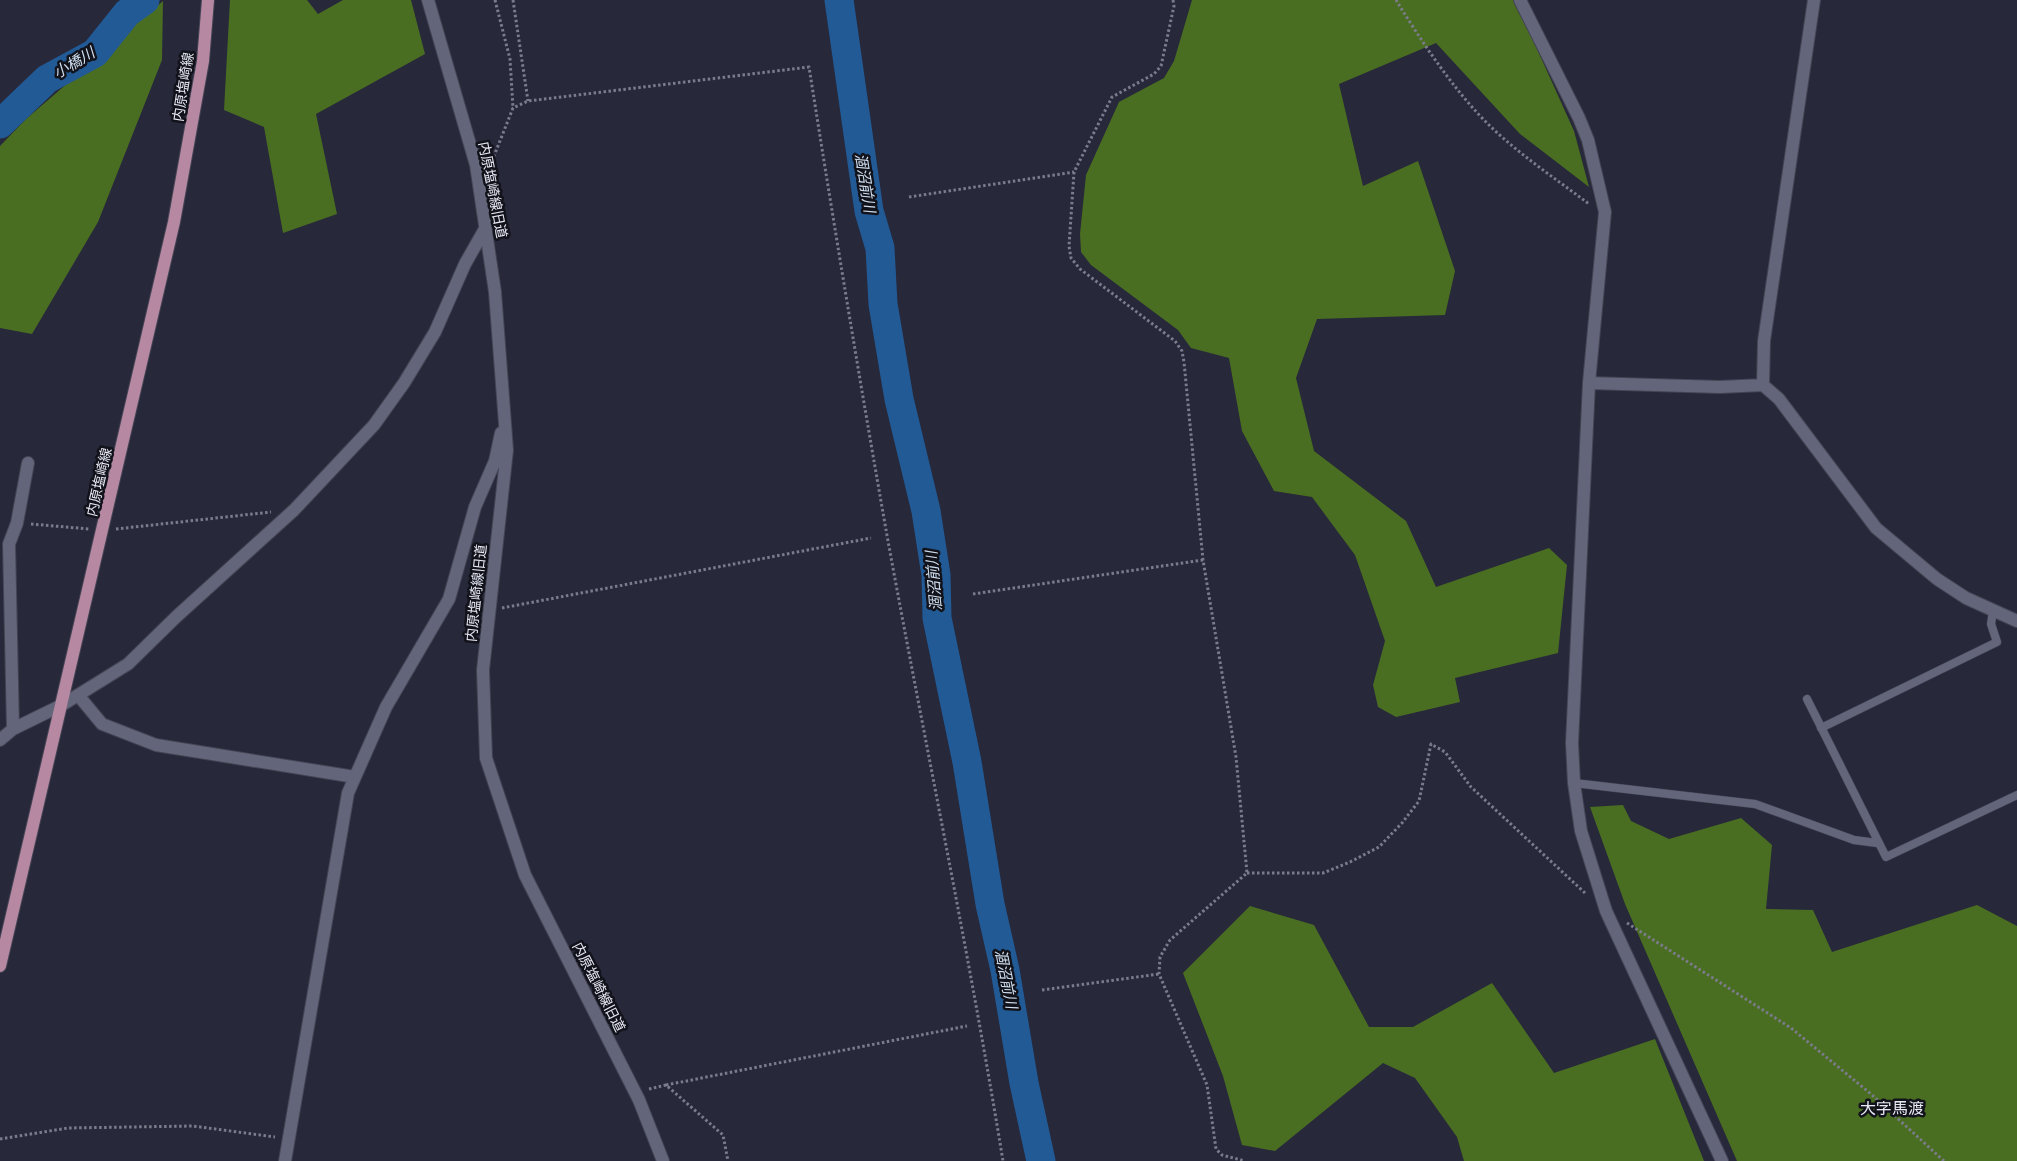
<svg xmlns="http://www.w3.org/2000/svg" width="2017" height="1161" font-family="'PT Sans','Noto Sans JP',sans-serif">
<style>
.forest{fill:#4a6e21}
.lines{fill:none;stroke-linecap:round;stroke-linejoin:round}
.river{stroke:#225a96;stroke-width:29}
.service-casing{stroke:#444454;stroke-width:9}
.minor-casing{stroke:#444454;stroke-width:14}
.tertiary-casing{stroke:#444454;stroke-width:14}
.primary-casing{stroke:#444454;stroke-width:14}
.path{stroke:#7b7c8b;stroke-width:3;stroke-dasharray:2.5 2.5;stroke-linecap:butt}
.service{stroke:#63657a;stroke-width:8}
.minor{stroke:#63657a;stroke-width:12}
.tertiary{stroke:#63657a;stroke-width:12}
.primary{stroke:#b688a2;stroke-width:12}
.labels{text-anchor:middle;stroke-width:5;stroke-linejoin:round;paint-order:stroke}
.street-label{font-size:14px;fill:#e7e9f5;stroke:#11121a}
.water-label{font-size:15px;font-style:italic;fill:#d1e0f1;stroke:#11121a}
.quarter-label{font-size:16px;fill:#e7e9f5;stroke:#11121a}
</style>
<rect width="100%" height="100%" fill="#27283a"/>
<path class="forest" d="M230,0H307L318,14L343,0H411L425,54L316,114L337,214L283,233L264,127L224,110Z
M1192,0H1515L1574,131L1589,187L1520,134L1436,43L1339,84L1363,186L1418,161L1455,271L1445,315L1317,319L1296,378L1314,451L1406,521L1436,587L1549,548L1567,565L1558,653L1455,678L1460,702L1396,717L1378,707L1373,685L1385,641L1355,555L1312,497L1274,491L1242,431L1229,358L1191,348L1178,330L1091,265L1081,252L1080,234L1086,175L1119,102L1164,78L1174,61Z
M163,1L162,60L98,222L32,334L0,328V146L26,119Z
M1623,805L1631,821L1669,839L1741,818L1772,845L1766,909L1813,910L1832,952L1977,905L2017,926V1161H1737L1625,904L1590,807Z
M1250,906L1314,925L1369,1027H1413L1492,983L1554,1073L1655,1039L1704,1161H1464L1457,1137L1415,1078L1383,1063L1275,1151L1242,1145L1223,1076L1183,973Z"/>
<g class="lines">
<path class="river" d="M839,0L869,211L880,248L883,304L899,399L926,511L936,575L937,618L967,762L990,904L1005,970L1024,1083L1041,1161
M0,124L47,79L95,53L127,13L145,0"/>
<g class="service-casing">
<path id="service" d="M1807,699L1886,857L2017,795
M1821,728L1997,642L1991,624L1993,611
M1574,783L1755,804L1854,840L1877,843"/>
</g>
<g class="minor-casing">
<path id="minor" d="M428,0L476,165L495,292L507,450L483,670L486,758L525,875L639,1100L663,1161
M1520,0L1579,118L1588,140L1605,212L1589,383L1720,387L1763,385L1779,399L1876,528L1937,579L1966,598L2017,621
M1763,385L1764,341L1814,0
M78,695L102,724L156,745L355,777
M13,729L9,544L17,523L28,463
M0,740L13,729L62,705L128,664L176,617L294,510L374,425L404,383L435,332L465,264L486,227
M285,1161L348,793L386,707L449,599L475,507L495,461L501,433"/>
</g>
<g class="tertiary-casing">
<path id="tertiary" d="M1589,383L1572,743L1574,783L1581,831L1606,911L1722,1161"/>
</g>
<g class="primary-casing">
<path id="primary" d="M0,966L174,222L203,61L208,0"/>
</g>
<path class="path" d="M495,0L510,59L513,108
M513,0L528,101
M1173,0L1174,6L1161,66L1154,74L1112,97L1074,172L1069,246L1071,258L1080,269L1175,341L1182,351L1184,362L1203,560L1236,757L1247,873L1170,940L1160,957L1159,974L1207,1085L1216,1149L1222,1155L1245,1161
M1396,0C1422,42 1455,92 1490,126C1520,155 1556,179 1589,204
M490,166L513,108L528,101L809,67C834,225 860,383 888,541C926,748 969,953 1003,1161
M909,197L1074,172
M31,524L89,529
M116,529L271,512
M973,594L1203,560
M502,608L871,538
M1247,873H1323L1350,862L1379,847L1402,823L1419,801L1431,744L1445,752L1471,787L1585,893
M1627,923L1791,1028L1871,1094L1944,1161
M1042,990L1159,974
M666,1085L967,1026
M649,1089L666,1085L723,1135L728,1161
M0,1139L68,1128L193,1126L275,1137"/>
<use href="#service" class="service"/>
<use href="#minor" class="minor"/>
<use href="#tertiary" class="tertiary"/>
<use href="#primary" class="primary"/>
</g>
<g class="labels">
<g class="street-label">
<text transform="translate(183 87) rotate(-81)" y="5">内原塩崎線</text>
<text transform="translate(493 190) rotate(79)" y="5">内原塩崎線旧道</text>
<text transform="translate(99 482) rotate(-77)" y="5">内原塩崎線</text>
<text transform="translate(476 593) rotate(-84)" y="5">内原塩崎線旧道</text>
<text transform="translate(599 987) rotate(63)" y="5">内原塩崎線旧道</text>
</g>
<g class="water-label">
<text transform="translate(74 63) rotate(-31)" y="5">小橋川</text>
<text transform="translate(865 183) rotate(81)" y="5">涸沼前川</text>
<text transform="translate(934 581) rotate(-95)" y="5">涸沼前川</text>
<text transform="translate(1006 979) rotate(79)" y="5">涸沼前川</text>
</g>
<g class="quarter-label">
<text x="1892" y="1114">大字馬渡</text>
</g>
</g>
</svg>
